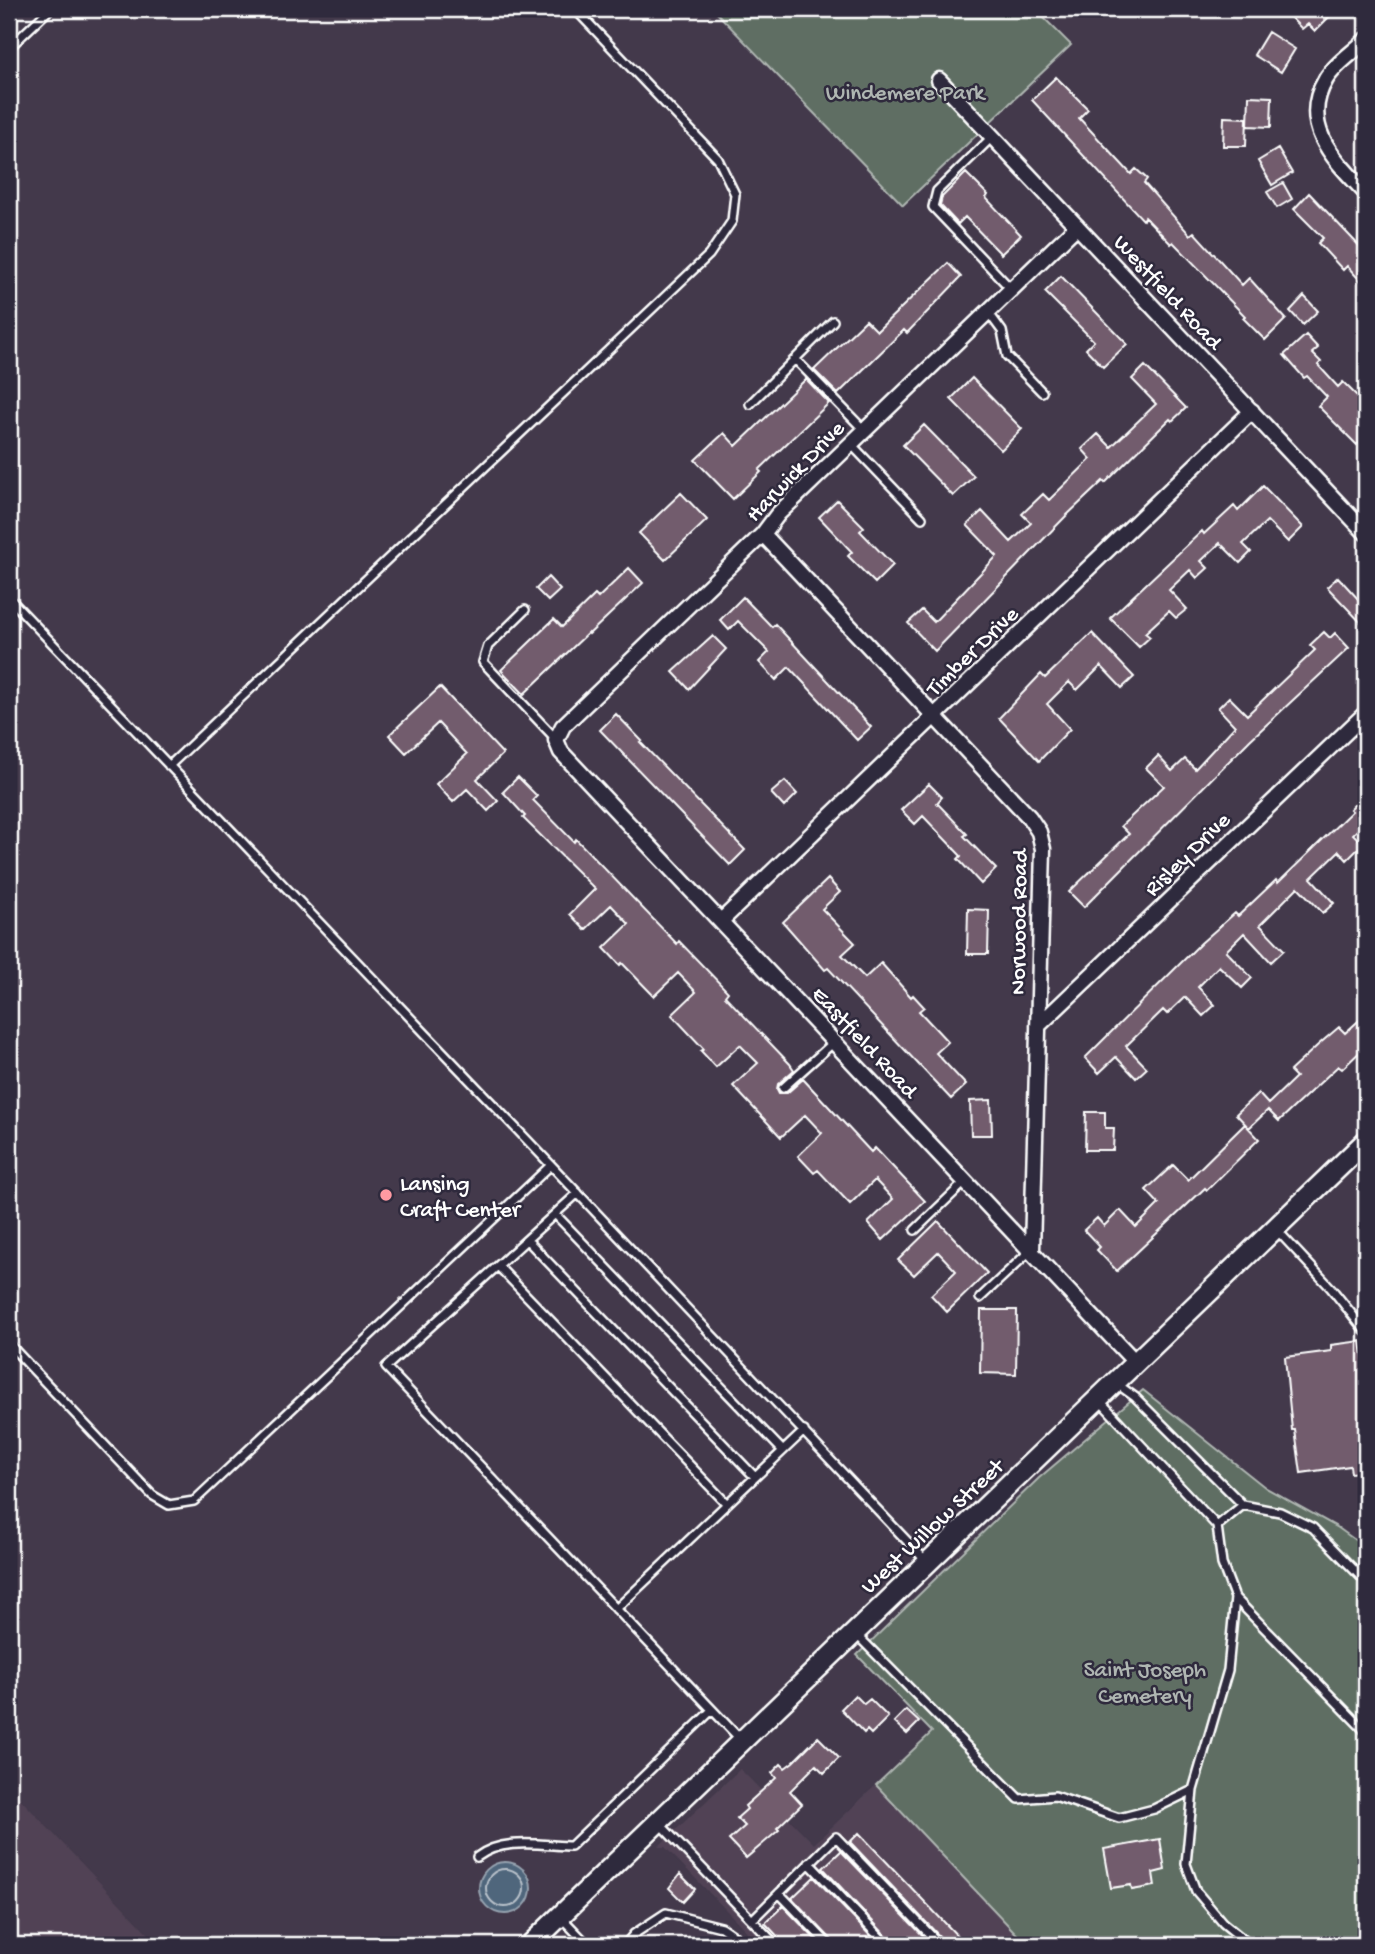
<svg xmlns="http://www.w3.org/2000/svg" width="1375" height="1954" font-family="'Gochi Hand',sans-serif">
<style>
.built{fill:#514355}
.green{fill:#5f6e64;stroke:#afb6b2;stroke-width:2}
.water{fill:#50667c;stroke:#96a3b0;stroke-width:2}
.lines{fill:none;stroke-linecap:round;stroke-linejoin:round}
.shore{stroke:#b9c2cb;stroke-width:2}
.building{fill:#725b6d;stroke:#fff;stroke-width:2}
.lane-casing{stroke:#fff;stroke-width:12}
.street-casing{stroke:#fff;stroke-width:19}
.secondary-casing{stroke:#fff;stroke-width:24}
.lane{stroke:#2f2a3d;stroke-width:7}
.street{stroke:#2f2a3d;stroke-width:14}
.secondary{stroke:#2f2a3d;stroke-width:19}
.poi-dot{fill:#ff9aa2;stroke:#2f2a3d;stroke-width:2.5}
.labels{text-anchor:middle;stroke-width:5;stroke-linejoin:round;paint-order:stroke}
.park-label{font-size:23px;fill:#afb6b2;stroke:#2f2a3d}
.street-label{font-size:23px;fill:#fff;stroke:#2f2a3d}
.poi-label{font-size:23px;fill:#fff;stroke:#2f2a3d;text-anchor:start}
</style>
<rect width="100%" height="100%" fill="#43394b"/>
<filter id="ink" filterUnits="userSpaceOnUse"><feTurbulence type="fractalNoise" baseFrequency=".0143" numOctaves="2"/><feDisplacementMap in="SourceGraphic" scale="14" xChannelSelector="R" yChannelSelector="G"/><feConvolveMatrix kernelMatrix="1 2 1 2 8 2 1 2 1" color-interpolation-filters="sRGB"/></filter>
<g filter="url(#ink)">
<path class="built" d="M740,1769L814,1844L876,1785L1027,1945H760L665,1847H658Z
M9,1787L159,1945H9Z"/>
<path class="green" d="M713,9H1035L1071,45L903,205Z
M1143,1390L1266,1488L1337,1527L1366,1548V1945H1027L876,1785L932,1732L857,1655L1039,1478Z"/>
<path class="water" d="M479 1888a26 26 0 1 1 52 0a26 26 0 1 1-52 0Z"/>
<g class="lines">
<path class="shore" d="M486 1888a19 19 0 1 1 38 0a19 19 0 1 1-38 0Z"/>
</g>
<path class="building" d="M1282,9H1337L1315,31L1308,24L1302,29Z
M1268,32L1295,49L1281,72L1254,55Z
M1056,77L1088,109L1079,118L1131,174L1136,169L1147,179L1144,183L1190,235L1194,232L1242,285L1249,278L1286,319L1265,340L1243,318L1245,316L1173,242L1171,244L1145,217L1143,220L1032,100Z
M1249,96L1272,97L1271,127L1248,126Z
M1224,117L1247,118L1246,146H1223Z
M1278,149L1292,173L1272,185L1258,161Z
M966,173L988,195L986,198L1021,235L1001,254L965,217L958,224L940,205L942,197Z
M1283,183L1292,199L1277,208L1267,192Z
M1309,193L1366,253V287L1347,266L1343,270L1318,243L1323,238L1294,209Z
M948,263L961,277L907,333L904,330L838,394L814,370L866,320L877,331Z
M1061,276L1127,344L1103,367L1086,349L1094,341L1045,292Z
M1304,296L1318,311L1303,325L1290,311Z
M1306,335L1318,348L1312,353L1321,362L1318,365L1338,387L1343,382L1366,405V436L1357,445L1318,406L1327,397L1307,376L1304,378L1284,355Z
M1145,366L1186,408L1172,421L1170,419L1105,483L1103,481L1065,517L935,651L908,623L922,610L934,622L997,556L967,525L982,511L1011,542L1031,523L1022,514L1043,494L1049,500L1091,459L1082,449L1098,434L1111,447L1156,404L1132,379Z
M972,378L1022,429L1001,450L951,399Z
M806,379L829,403L759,470L761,472L733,499L695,460L724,433L736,446Z
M924,425L974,476L953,496L903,445Z
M1263,486L1303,527L1288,542L1267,521L1243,544L1251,552L1240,563L1220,543L1201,561L1208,568L1197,578L1190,570L1169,590L1187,609L1176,618L1169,611L1145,633L1150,637L1139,647L1110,618L1202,531L1204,534L1234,506L1238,511Z
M681,493L707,520L665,560L639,533Z
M837,500L864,527L860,531L893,565L875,583L848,556L852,552L819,517Z
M629,568L643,583L589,634L588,633L524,694L501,670L554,619L562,627L595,595L598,598Z
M548,577L560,590L548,601L536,589Z
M1338,577L1359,600L1366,593V628L1327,587Z
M743,597L772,627L775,624L871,727L857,740L789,667L776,680L759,662L769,652L738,621L729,630L720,620Z
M1324,632L1330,638L1335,633L1349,648L1250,740L1084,907L1069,892L1129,834L1121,826L1164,786L1146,768L1158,756L1172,771L1185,759L1195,769L1235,726L1218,708L1229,697L1247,715L1315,650L1310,645Z
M1092,633L1134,677L1122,688L1101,666L1077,690L1069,682L1047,704L1070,729L1039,761L999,718L1041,674L1045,678Z
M713,636L726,649L689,689L673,672Z
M440,687L503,754L477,779L498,801L488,811L467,789L453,802L436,784L467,754L438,723L406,753L389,735Z
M616,714L642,741L640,742L745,850L730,865L600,730Z
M518,777L537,796L533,800L574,842L576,839L677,944L679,941L728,992L725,996L790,1064L794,1070L778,1084L777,1089L779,1093H787L803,1079L871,1152L875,1148L925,1201L883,1240L868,1223L893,1199L875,1180L850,1204L818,1170L814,1173L798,1156L822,1133L805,1115L781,1137L733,1086L758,1063L740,1045L716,1067L701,1051L704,1049L672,1015L696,992L678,973L654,996L622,963L620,965L604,948L629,924L611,905L585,930L570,914L595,889L523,818L525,816L503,792Z
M785,781L797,794L784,807L771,793Z
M929,784L942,797L937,803L967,834L964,836L996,869L981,884L958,859L961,856L923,816L915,824L901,810Z
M1366,793V826L1364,824L1353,834L1363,844L1347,860L1339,851L1311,878L1334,903L1323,913L1298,887L1260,925L1284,950L1271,962L1244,933L1226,951L1252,978L1242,988L1219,966L1198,987L1215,1005L1203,1016L1185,997L1167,1014L1163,1010L1126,1046L1147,1068L1136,1078L1116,1057L1099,1073L1085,1058L1201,943L1235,913L1238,916L1276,880L1278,883L1352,811L1350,809Z
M828,879L840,892L822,909L855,943L842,955L865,978L881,963L911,997L913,995L924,1007L919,1011L948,1042L936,1053L966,1085L951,1099L828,968L825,970L783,922Z
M968,909L989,910L988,954H967Z
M1366,1014V1046L1342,1069L1338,1066L1279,1121L1268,1110L1249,1128L1236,1114L1258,1093L1268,1104L1296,1077L1290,1071L1318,1045L1339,1027L1345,1033Z
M991,1100L992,1135H971L970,1101Z
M1086,1112H1105V1128H1114L1113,1150H1085Z
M1245,1124L1259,1139L1207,1190L1205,1188L1117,1271L1097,1250L1100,1247L1084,1230L1097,1218L1104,1226L1120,1210L1136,1227L1159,1204L1146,1190L1173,1165L1188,1180Z
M938,1221L987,1273L947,1312L931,1295L956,1271L938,1252L914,1275L898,1260Z
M981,1310H1017L1016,1374L980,1373Z
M1361,1341L1366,1379V1422L1363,1423L1366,1471L1351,1473L1350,1466L1301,1473L1295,1430H1292L1285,1357L1331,1351V1345Z
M855,1695L864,1704L870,1699L888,1717L871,1734L867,1730L864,1733L841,1709Z
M906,1710L919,1722L907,1734L894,1722Z
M818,1737L839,1758L824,1773L816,1765L790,1791L802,1804L777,1828L779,1830L746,1858L729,1840L745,1826L737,1818L747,1809L745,1806L776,1778L772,1773L781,1764L785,1768L793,1762Z
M859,1833L966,1945H946L944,1941L850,1842Z
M1160,1839L1165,1870L1153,1873L1155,1886L1132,1890L1131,1885L1111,1888L1104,1849Z
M841,1851L932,1945H893L891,1941L823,1868Z
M680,1874L695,1889L683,1902L669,1888Z
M814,1877L879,1945H835L833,1941L792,1898Z
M783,1906L821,1945H786L765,1923Z"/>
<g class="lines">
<g class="lane-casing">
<path id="lane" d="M9,48L50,9
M992,137L937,191L933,207L1011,289
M988,312L1002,331L1007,356L1042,392
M833,321L795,359L864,430
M750,404L795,359
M851,444L922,518
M9,598L551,1165L194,1501L169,1505L152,1495L9,1344
M525,610L488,646L483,662L556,739
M169,766L709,255L732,221L735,194L718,159L575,9
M783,1088L834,1042
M551,1165L926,1561
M578,1193L386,1367L742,1741
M555,1214L783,1451
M1276,1229L1331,1288L1366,1332
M915,1230L966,1181
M527,1240L755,1477
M498,1266L727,1504
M980,1298L1031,1250
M1117,1384L1135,1397L1243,1505L1280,1512L1313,1528L1366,1582
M1100,1401L1217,1526L1222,1564L1235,1598L1228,1670L1193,1790L1186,1864L1196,1891L1223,1923L1250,1945
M1217,1526L1243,1505
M1235,1598L1366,1732
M616,1609L804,1431
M856,1634L1019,1799L1055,1796L1119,1818L1154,1809L1193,1790
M659,1823L776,1945
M477,1857C502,1837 541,1845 571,1846L712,1710
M809,1863L887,1945
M779,1893L829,1945
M561,1917L588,1945
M752,1920L836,1837L940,1945
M625,1945L634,1934L666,1913L721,1927L747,1945"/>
</g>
<g class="street-casing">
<path id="street" d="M1366,40C1354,52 1335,64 1326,79C1298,126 1335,160 1366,193
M939,80L1366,533
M1077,226L778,514L763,534L563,726L556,740L561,752L1136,1363
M763,534L1029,817L1039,832L1043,849L1032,1250
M721,921L1252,411
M1038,1026L1366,713"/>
</g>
<g class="secondary-casing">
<path id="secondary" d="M530,1945L1366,1141"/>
</g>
<use href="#lane" class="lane"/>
<use href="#street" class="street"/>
<use href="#secondary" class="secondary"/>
</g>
</g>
<circle class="poi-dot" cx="386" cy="1195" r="7"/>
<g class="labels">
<g class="park-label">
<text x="905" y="99">Windemere Park</text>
<text x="1145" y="1676">Saint Joseph<tspan x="1145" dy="26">Cemetery</tspan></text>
</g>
<g class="street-label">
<text transform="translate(1169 291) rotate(47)" y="8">Westfield Road</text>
<text transform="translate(794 470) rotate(-46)" y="8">Harwick Drive</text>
<text transform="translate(971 650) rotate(-44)" y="8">Timber Drive</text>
<text transform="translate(1186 853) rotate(-44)" y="8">Risley Drive</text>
<text transform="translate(1017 922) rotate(-89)" y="8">Norwood Road</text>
<text transform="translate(866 1041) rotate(47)" y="8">Eastfield Road</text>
<text transform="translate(931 1525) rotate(-43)" y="8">West Willow Street</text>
</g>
<g class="poi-label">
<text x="400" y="1190">Lansing<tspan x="400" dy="26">Craft Center</tspan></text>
</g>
</g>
<rect width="1375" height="1954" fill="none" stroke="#2f2a3d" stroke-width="35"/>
<rect x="18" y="18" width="1340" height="1919" fill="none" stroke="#fff" stroke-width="2.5" filter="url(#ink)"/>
</svg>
